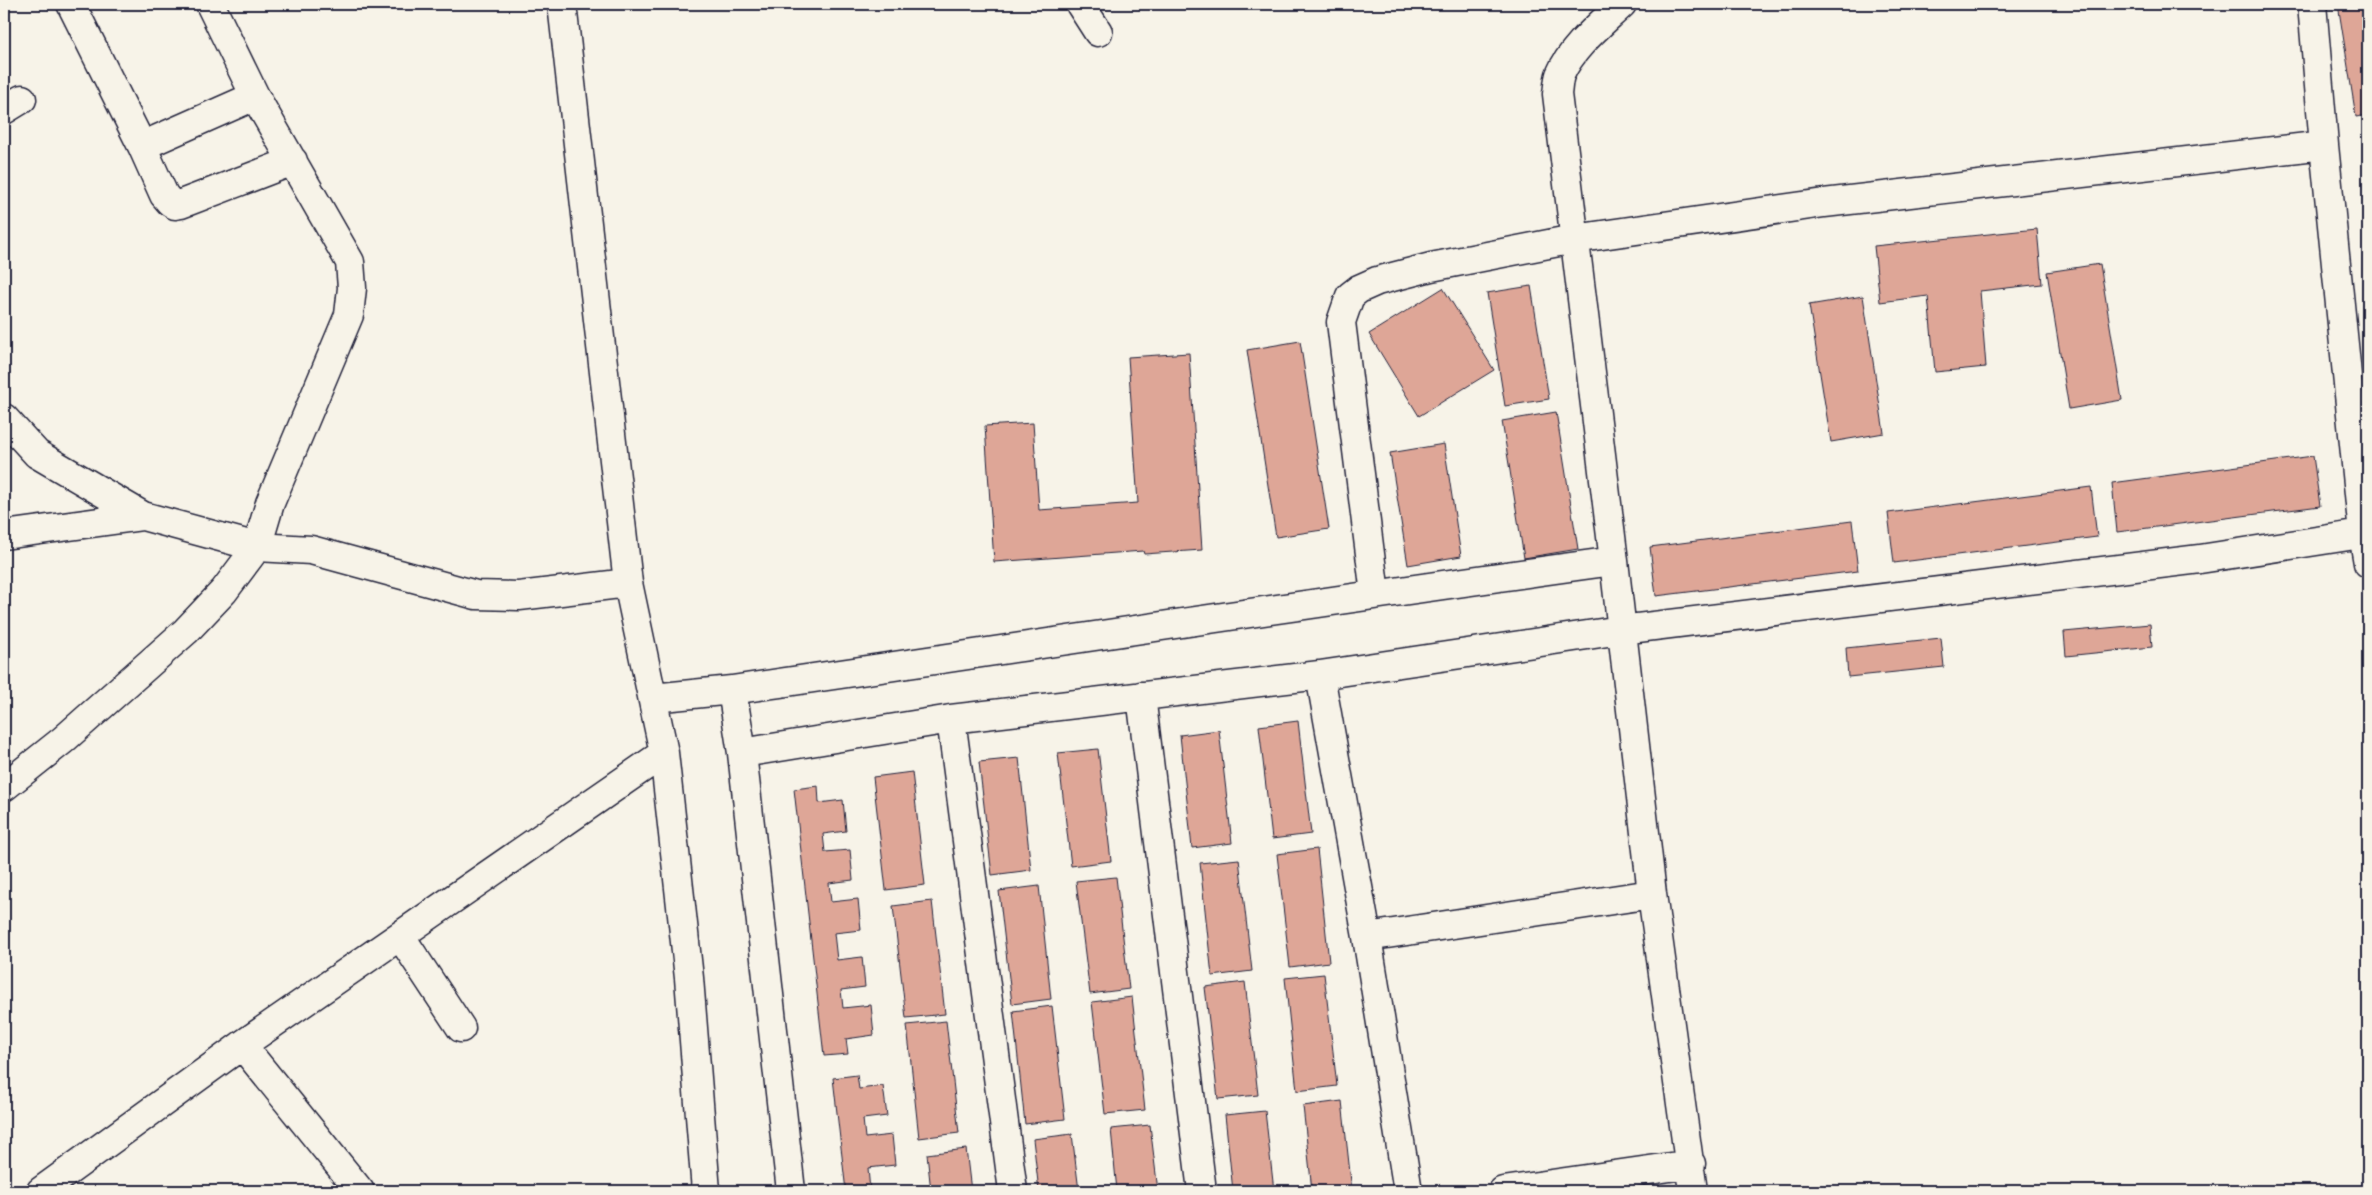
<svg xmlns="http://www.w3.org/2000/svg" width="2372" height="1195" font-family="Pangolin,sans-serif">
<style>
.building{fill:#dea697;stroke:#22223b}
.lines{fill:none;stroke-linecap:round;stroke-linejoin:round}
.minor-casing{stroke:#22223b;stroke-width:31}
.minor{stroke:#f7f3e8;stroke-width:28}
</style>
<rect width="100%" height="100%" fill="#f7f3e8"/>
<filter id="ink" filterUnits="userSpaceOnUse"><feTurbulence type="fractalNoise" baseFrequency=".02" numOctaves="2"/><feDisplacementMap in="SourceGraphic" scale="10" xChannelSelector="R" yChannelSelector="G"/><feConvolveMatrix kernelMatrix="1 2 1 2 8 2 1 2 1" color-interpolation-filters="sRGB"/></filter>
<g filter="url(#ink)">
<path class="building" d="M2338,4H2368V115L2356,117Z
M2037,229L2042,284L1980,291L1986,367L1935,372L1928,296L1880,302L1874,246Z
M2100,264L2122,400L2069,409L2047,272Z
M1531,286L1549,399L1505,406L1487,293Z
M1443,288L1494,370L1419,416L1369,334Z
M1863,296L1884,433L1831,442L1809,305Z
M1300,341L1329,529L1276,537L1247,350Z
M1189,353L1202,550L1144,554L1143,551L994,562L985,426L1033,423L1039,510L1138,503L1128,357Z
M1556,412L1578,549L1524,558L1502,421Z
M1444,444L1461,556L1408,565L1390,453Z
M2313,456L2320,506L2117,532L2112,483Z
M2091,487L2097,537L1894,563L1888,513Z
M1852,521L1858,571L1656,596L1650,547Z
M2150,624L2152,647L2066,656L2064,632Z
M1941,638L1944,667L1848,677L1846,648Z
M1298,721L1311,834L1272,839L1259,726Z
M1219,730L1232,843L1192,848L1180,735Z
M1098,749L1111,861L1071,866L1058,753Z
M1019,758L1031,870L992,875L979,762Z
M912,772L925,885L886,890L873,777Z
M818,786L819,803L843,800L846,831L823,834L825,852L850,850L853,880L829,883L831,902L858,899L861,930L834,933L837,960L862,957L865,987L841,990L843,1008L871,1005L874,1035L846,1039L848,1054L824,1056L794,789Z
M1317,849L1329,962L1290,967L1277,854Z
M1239,859L1252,971L1212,976L1200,863Z
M1116,877L1129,989L1090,994L1076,881Z
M1039,886L1051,999L1012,1004L999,891Z
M932,901L945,1014L906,1018L893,906Z
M1324,974L1337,1086L1297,1091L1285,978Z
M1245,982L1258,1095L1218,1099L1205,987Z
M1132,997L1145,1110L1105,1114L1092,1002Z
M1052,1006L1065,1119L1025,1124L1013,1011Z
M946,1021L959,1133L919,1138L907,1025Z
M857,1075L859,1089L883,1086L887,1116L863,1119L865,1138L892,1135L895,1165L868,1168L870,1191H846L833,1078Z
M1342,1101L1352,1191H1312L1303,1106Z
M1265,1111L1274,1191H1233L1225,1115Z
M1150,1125L1158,1191H1117L1111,1129Z
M1072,1134L1079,1191H1039L1033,1139Z
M966,1149L971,1191H931L927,1154Z"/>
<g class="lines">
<g class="minor-casing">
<path id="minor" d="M71,4L142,146L164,195L170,202L175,205L181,204L293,161
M562,4L628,583L664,753L689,978L706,1191
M1080,4L1098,32
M1622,4C1601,24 1572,47 1560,75C1558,81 1558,88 1557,94L1614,561L1652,894L1693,1191
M2312,4L2324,145L2363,534L2368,563
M4,110L22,99
M142,146L255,96
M4,418L37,454L143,516L257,547L311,550L476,595L519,596L628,583
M4,535L143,516
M1375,594L1341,322L1350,296L1359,289L1377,281L1431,267L1574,239L1824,203L2324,145
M1320,675L1367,937L1408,1191
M732,690L742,753L791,1191
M1141,696L1202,1191
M653,698L732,690C1026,647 1319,601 1614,561
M951,719L1013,1191
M742,753L951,719L1320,675L1621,630L2200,559L2368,533
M4,787L63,740L186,631L224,591L257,547L270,503L349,315L352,288L350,262L255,96L210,4
M401,937L461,1028
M1367,937L1652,894
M242,1045L360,1191
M41,1191L242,1045L664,753
M1503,1191L1691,1164"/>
</g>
<use href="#minor" class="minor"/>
</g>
</g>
<rect width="2372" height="1195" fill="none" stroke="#f7f3e8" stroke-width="20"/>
<rect x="10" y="10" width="2352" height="1175" fill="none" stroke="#22223b" stroke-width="2" filter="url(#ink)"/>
</svg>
